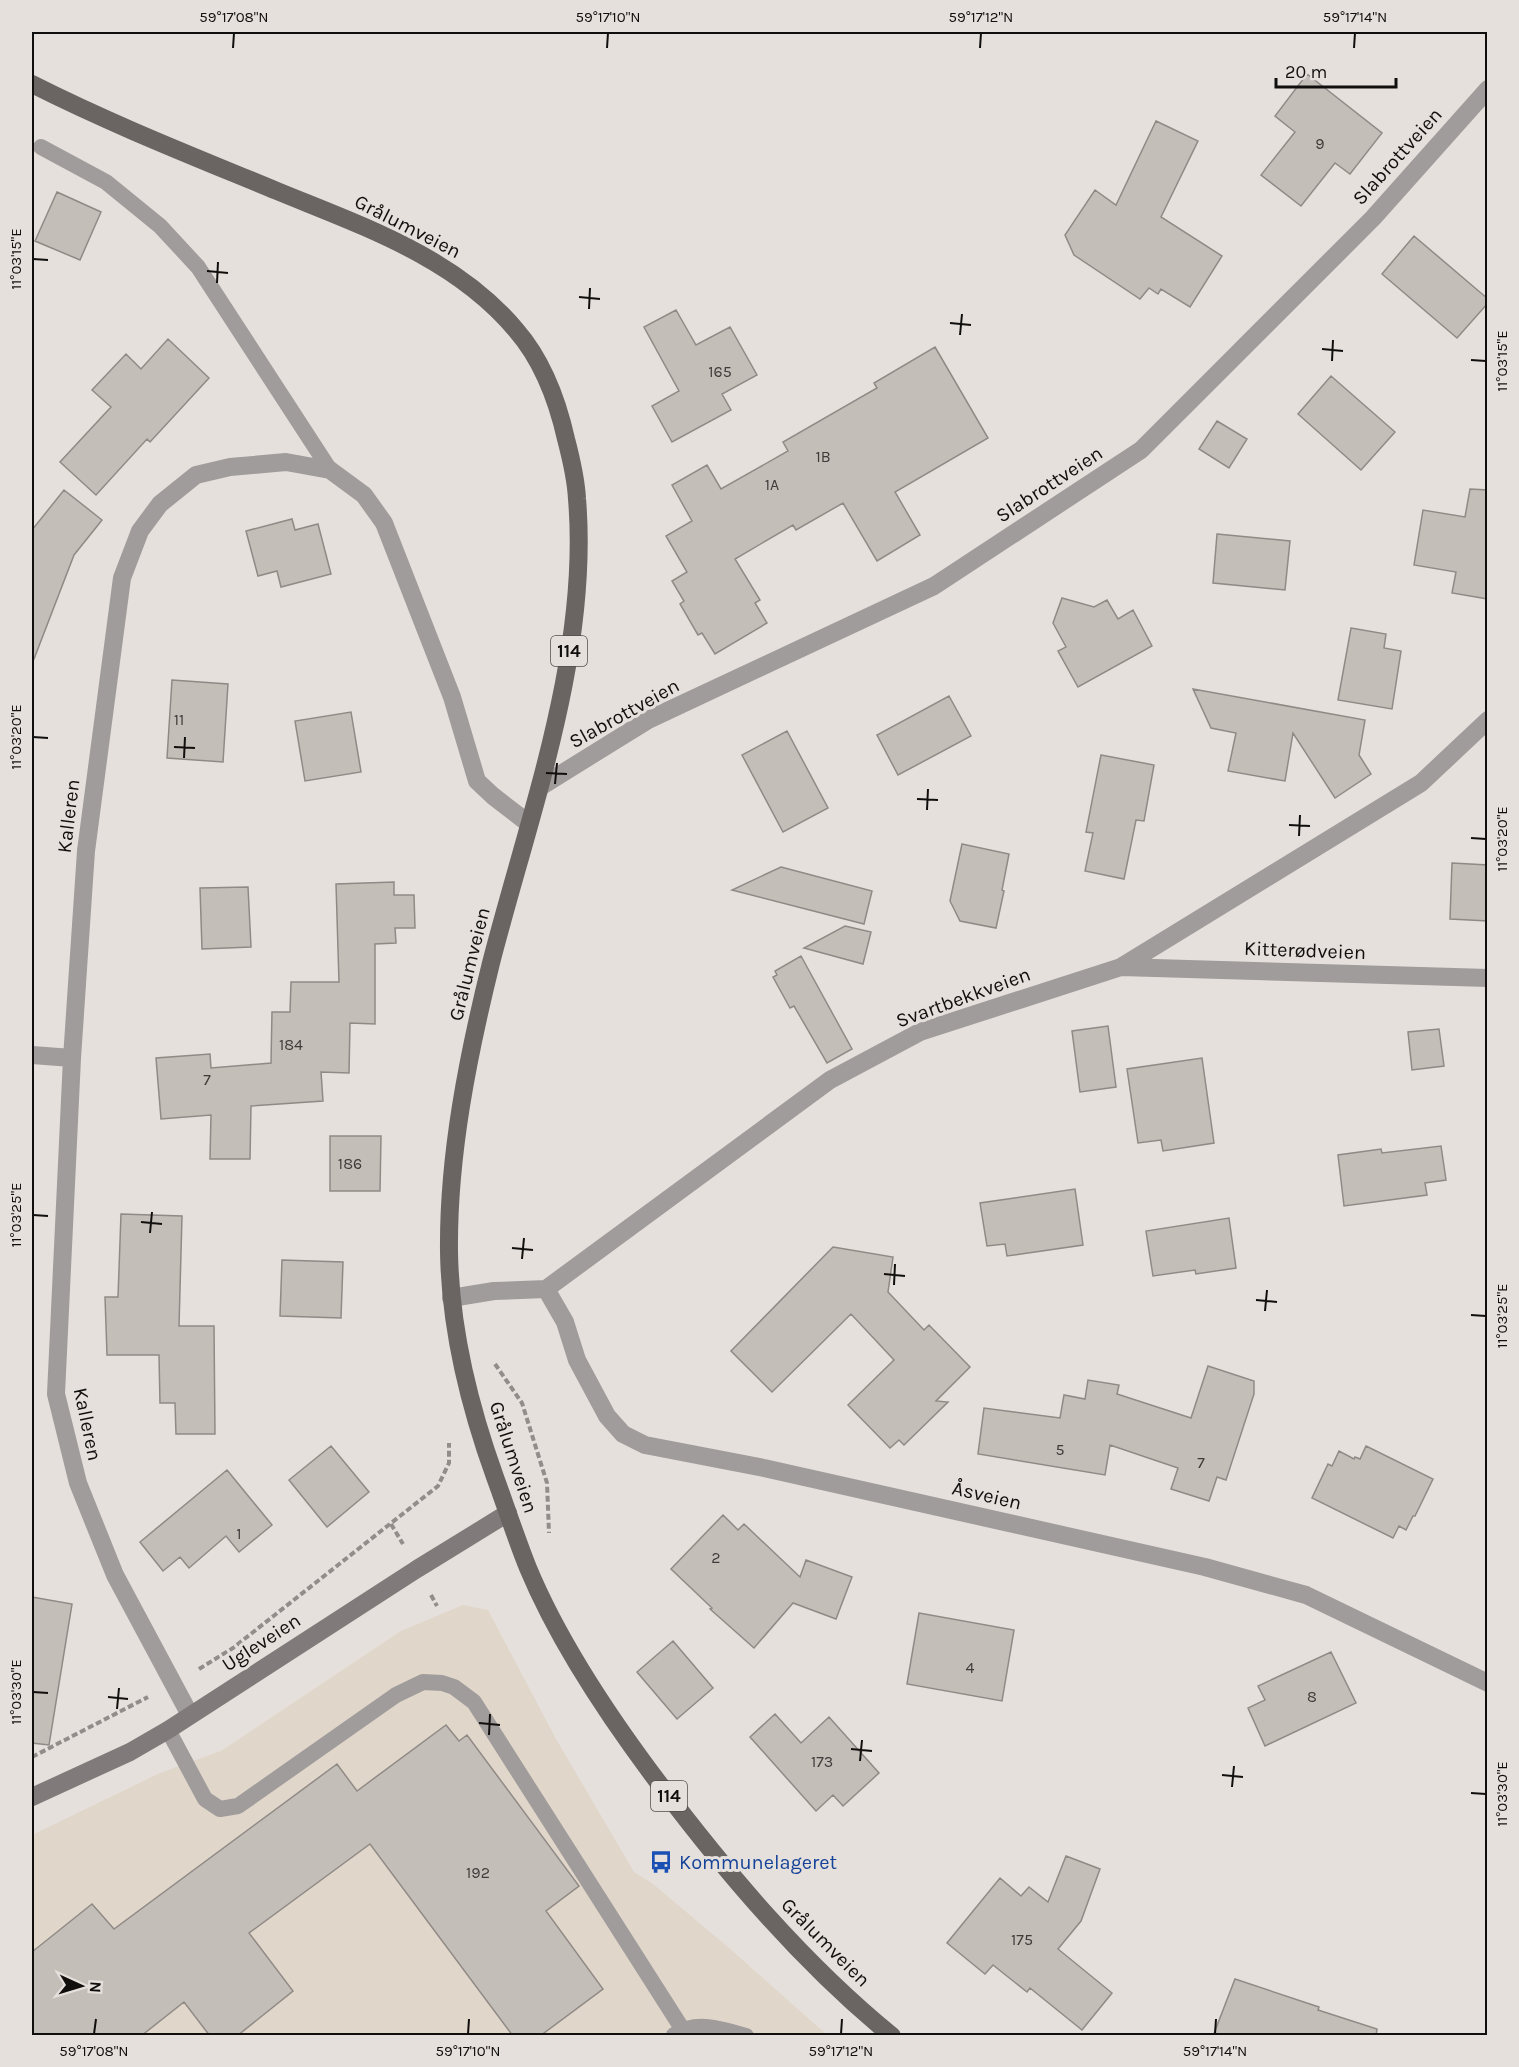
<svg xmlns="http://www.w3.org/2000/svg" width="1519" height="2067" font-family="Karla,sans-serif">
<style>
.built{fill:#e0d6ca}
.building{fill:#c4beb9;stroke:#908a86;stroke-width:1.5}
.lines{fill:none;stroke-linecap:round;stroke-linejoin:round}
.path{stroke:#918d8a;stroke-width:4;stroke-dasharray:6 3;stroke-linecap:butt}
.lane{stroke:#a09c9c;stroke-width:16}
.street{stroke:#a09c9c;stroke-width:18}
.secondary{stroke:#807b7a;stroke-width:18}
.primary{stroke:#6a6463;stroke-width:18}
.ticks{fill:none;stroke:#110f0e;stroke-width:2}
.labels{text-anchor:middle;stroke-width:6;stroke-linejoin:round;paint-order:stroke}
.number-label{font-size:16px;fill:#3e3b39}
.shield{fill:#e5e0db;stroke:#514e4c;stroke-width:1.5}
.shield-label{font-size:18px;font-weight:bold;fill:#110f0e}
.street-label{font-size:20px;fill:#110f0e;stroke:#e5e0db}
.transit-label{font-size:20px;fill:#164399;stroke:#e5e0db;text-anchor:start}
.neatline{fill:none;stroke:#110f0e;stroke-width:2}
.ticks-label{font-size:15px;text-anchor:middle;fill:#110f0e}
</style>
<rect width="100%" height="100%" fill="#e5e0db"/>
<path class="built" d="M463,1605L488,1610L556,1739L634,1872L653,1884L729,1948L827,2035H32V1835L160,1773L221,1751L401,1631Z"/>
<path class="building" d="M1307,74L1382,133L1350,174L1335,163L1301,206L1261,175L1295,132L1275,116Z
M1156,121L1198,141L1161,217L1222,256L1190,307L1161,289L1158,294L1149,288L1140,299L1074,255L1065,235L1095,190L1116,205Z
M57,192L101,212L80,260L35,241Z
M1414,236L1488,299V303L1457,338L1382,274Z
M676,310L696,345L730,327L757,375L722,394L731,410L672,442L652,406L679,391L644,327Z
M168,339L209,378L150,442L147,439L96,495L60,462L111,407L92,390L126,354L141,369Z
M935,347L988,438L895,492L920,535L877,561L843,503L796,530L793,525L735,559L760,600L755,603L767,623L715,654L702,633L698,635L680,604L684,601L672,581L687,572L666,536L692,521L672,485L707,465L721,489L788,451L783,442L877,388L874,383Z
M1331,376L1395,432L1361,470L1298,414Z
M1217,421L1247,439L1229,468L1199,449Z
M1470,489L1488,490V599L1452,593L1456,572L1414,565L1423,510L1465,517Z
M64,490L102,520L74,555L34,659H32V530Z
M292,519L295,530L318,524L331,574L281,587L277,571L258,576L246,531Z
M1217,534L1290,541L1285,590L1213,583Z
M1062,598L1094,607L1107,600L1118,619L1133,610L1152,646L1078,687L1058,651L1066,647L1053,623Z
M1351,628L1386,634L1384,648L1401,651L1392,709L1338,700Z
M172,680L228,684L223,762L167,758Z
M1193,689L1365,720L1359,755L1371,774L1335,798L1293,733L1285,781L1228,771L1236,733L1211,728Z
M949,696L971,736L898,775L877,735Z
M351,712L361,772L305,781L295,721Z
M787,731L828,808L783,832L742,755Z
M1101,755L1154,765L1144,821L1136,820L1124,879L1085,871L1093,833L1086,832Z
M962,844L1009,854L1002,890L1004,891L996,928L960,921L950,901Z
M1452,863L1488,865V921L1450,919Z
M781,867L872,891L864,924L732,890Z
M394,882V895H414L415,928H395L396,943L375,944V1024L350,1023L349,1073L321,1072L323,1101L251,1106L250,1159H210L211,1115L161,1119L156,1058L210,1054L211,1068L271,1063L272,1012H290L291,982H339L336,884Z
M248,887L251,947L202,949L200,888Z
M845,926L871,932L863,964L804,948Z
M801,956L852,1049L827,1063L794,1006L790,1008L773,977L777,975L775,971Z
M1108,1026L1116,1087L1080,1092L1072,1031Z
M1439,1029L1444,1066L1412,1070L1408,1032Z
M1202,1058L1214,1143L1163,1151L1161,1140L1138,1143L1127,1069Z
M330,1136H381L380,1191H330Z
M1441,1146L1446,1180L1425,1183L1427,1195L1344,1206L1338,1155L1381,1149L1382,1153Z
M1075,1189L1083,1245L1007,1256L1005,1244L987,1246L980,1203Z
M121,1214L182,1216L179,1326H214L215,1434H176L175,1403H160L159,1355H107L105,1297H118Z
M1229,1218L1236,1268L1196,1274L1195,1270L1153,1276L1146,1231Z
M833,1247L893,1257L888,1292L924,1330L929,1325L970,1367L936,1401L948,1402L904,1445L899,1440L890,1448L848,1405L894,1360L851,1314L772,1392L731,1351Z
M282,1260L343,1262L341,1318L280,1316Z
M1208,1366L1254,1381V1394L1226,1480L1217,1477L1209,1501L1171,1489L1178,1468L1110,1445L1105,1475L978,1454L984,1408L1060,1418L1064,1395L1085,1399L1088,1380L1119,1385L1117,1394L1191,1418Z
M331,1446L369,1492L327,1527L289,1480Z
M1366,1446L1433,1479L1415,1516H1413L1406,1530L1399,1526L1393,1538L1312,1498L1328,1464L1332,1466L1339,1451L1354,1459L1355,1457L1360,1459Z
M227,1470L272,1525L239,1552L226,1536L189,1568L180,1557L163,1571L140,1542Z
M723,1515L738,1530L744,1524L800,1577L806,1560L852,1577L836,1619L793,1603L754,1648L710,1609L712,1608L671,1569Z
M32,1597L72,1604L49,1745L32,1743Z
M919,1613L1014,1630L1002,1701L907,1684Z
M673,1641L713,1688L677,1719L637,1672Z
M1331,1652L1356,1703L1265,1746L1248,1708L1265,1700L1258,1686Z
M775,1714L801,1743L829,1717L879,1773L843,1806L833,1795L816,1811L750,1737Z
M446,1725L459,1741L467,1735L579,1886L546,1911L603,1989L540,2036H513L370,1844L249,1933L293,1991L237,2036H210L184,2002L141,2036H32V1952L92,1904L114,1929L337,1764L357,1791Z
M1066,1856L1100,1869L1081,1921L1058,1949L1112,1993L1082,2030L1030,1988L1027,1992L993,1965L985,1974L947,1943L1000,1878L1021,1896L1029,1887L1048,1902Z
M1235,1979L1319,2007L1318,2010L1377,2029L1376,2036H1213Z"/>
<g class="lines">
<path class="path" d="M495,1364L522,1403L547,1483L549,1533
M391,1524L403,1544
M431,1595L437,1606
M199,1669L233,1648L438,1486L449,1463V1443
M32,1757L148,1697"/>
<path class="lane" d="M41,147L106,182L160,226L198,267L330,470
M168,1730L205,1799L220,1809L238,1806L396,1695L423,1682L442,1683L454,1687L474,1702L683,2030
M674,2035C696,2020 723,2029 746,2036"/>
<path class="street" d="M540,787L648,720L934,586L1141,450L1373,218L1488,89
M1121,967L1488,978
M32,1055L72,1058
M546,1289L565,1322L577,1360L607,1416L623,1434L645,1445L764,1468L1205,1567L1306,1595L1488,1683
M451,1298L494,1291L546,1289L830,1080L920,1032L1121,967L1421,783L1488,720
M190,1715L115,1575L78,1483L56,1394L72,1058L86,851L122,578L140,531L160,504L196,475L230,467L286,462L330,470L364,495L384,523L452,697L477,781L493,796L528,823"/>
<path class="secondary" d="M32,1797L130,1752L168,1730L417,1569L508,1513"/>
<path class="primary" d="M32,84C111,124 195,157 277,191C362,226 455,257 516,330C543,361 557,399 566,439C571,458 576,479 577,499C590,654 529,815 491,963C468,1056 448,1155 449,1251C450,1328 469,1405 495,1477C506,1507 516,1538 528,1568C560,1645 611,1720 661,1786C729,1876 804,1964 892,2036"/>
</g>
<path class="ticks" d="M233,48L234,33M607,48L608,33M980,48L981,33M1354,48L1355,33M33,259L48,260M207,271L228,273M217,283L218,262M579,297L600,299M589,309L590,288M950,323L971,325M960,335L962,314M1322,349L1343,351M1471,360L1486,361M1332,361L1333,340M33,737L48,738M174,747L195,748M184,758L185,737M546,773L567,774M555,784L557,763M917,799L938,800M927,810L928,789M1289,825L1310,826M1299,836L1300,815M1471,838L1486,839M33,1215L48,1216M141,1222L162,1224M150,1233L152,1212M512,1248L533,1250M522,1259L524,1238M884,1274L905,1276M894,1285L895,1264M1256,1300L1277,1302M1265,1311L1267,1290M1471,1315L1486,1316M33,1692L48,1693M108,1697L128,1699M117,1709L119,1688M479,1723L500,1725M489,1735L490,1714M851,1749L872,1751M860,1761L862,1740M1222,1775L1243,1777M1232,1787L1234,1766M1471,1793L1486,1794M94,2034L96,2019M468,2034L469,2019M841,2034L842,2019M1215,2034L1216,2019"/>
<defs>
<g id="bus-bare" transform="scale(1.8)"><path d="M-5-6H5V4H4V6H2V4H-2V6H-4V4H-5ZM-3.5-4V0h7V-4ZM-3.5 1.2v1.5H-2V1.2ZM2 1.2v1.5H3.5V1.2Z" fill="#1a4fb4" stroke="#e5e0db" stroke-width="2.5" paint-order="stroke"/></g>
</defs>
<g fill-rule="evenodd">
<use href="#bus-bare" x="661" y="1862"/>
</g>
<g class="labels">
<g class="number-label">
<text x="1320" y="149">9</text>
<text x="720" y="377">165</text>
<text x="823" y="462">1B</text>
<text x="772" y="490">1A</text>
<text x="179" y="725">11</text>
<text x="291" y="1050">184</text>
<text x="207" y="1085">7</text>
<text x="350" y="1169">186</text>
<text x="1060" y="1455">5</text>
<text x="1201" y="1468">7</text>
<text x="239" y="1539">1</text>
<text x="716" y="1563">2</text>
<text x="970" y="1673">4</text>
<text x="1312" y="1702">8</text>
<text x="822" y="1767">173</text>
<text x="478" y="1878">192</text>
<text x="1022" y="1945">175</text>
</g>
<g class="shield">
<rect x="551" y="636" width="36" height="30" rx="4.5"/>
<rect x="651" y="1781" width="36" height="30" rx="4.5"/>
</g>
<g class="shield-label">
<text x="569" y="657">114</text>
<text x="669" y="1802">114</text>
</g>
<g class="street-label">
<text transform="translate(1397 156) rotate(-48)" y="7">Slabrottveien</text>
<text transform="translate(408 226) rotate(27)" y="7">Grålumveien</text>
<text transform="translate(1049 484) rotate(-33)" y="7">Slabrottveien</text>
<text transform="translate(624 713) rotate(-29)" y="7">Slabrottveien</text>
<text transform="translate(68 816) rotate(-83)" y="7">Kalleren</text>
<text transform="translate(1305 950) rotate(2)" y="7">Kitterødveien</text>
<text transform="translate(469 964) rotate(-76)" y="7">Grålumveien</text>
<text transform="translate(963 997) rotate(-20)" y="7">Svartbekkveien</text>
<text transform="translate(88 1424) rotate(78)" y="7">Kalleren</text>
<text transform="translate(514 1457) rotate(72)" y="7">Grålumveien</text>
<text transform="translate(987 1495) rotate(13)" y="7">Åsveien</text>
<text transform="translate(261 1642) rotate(-33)" y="7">Ugleveien</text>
<text transform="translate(826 1942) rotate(45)" y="7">Grålumveien</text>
</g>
<g class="transit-label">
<text x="679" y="1869">Kommunelageret</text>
</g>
</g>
<rect width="1519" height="2067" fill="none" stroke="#e5e0db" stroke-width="66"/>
<g transform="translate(81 1986) rotate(94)" stroke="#e5e0db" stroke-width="4.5" paint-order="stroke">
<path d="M0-4.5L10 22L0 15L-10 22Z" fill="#110f0e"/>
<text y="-9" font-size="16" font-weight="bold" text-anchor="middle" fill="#110f0e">N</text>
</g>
<path d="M1276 78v9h120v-9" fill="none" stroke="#110f0e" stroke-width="3"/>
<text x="1285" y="78" font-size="18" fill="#110f0e" stroke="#e5e0db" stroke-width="4.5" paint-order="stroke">20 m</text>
<rect x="33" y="33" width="1453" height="2001" class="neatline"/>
<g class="ticks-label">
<text x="234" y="22">59°17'08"N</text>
<text x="608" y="22">59°17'10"N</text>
<text x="981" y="22">59°17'12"N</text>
<text x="1355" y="22">59°17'14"N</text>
<text transform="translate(16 259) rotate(-90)" y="5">11°03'15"E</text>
<text transform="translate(1502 361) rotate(-90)" y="5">11°03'15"E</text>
<text transform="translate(16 737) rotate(-90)" y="5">11°03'20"E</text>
<text transform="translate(1502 839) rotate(-90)" y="5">11°03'20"E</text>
<text transform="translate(16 1215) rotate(-90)" y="5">11°03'25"E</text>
<text transform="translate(1502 1316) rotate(-90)" y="5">11°03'25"E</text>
<text transform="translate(16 1692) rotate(-90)" y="5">11°03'30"E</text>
<text transform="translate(1502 1794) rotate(-90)" y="5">11°03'30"E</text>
<text x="94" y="2056">59°17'08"N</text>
<text x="468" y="2056">59°17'10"N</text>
<text x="841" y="2056">59°17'12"N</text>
<text x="1215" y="2056">59°17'14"N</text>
</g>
</svg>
